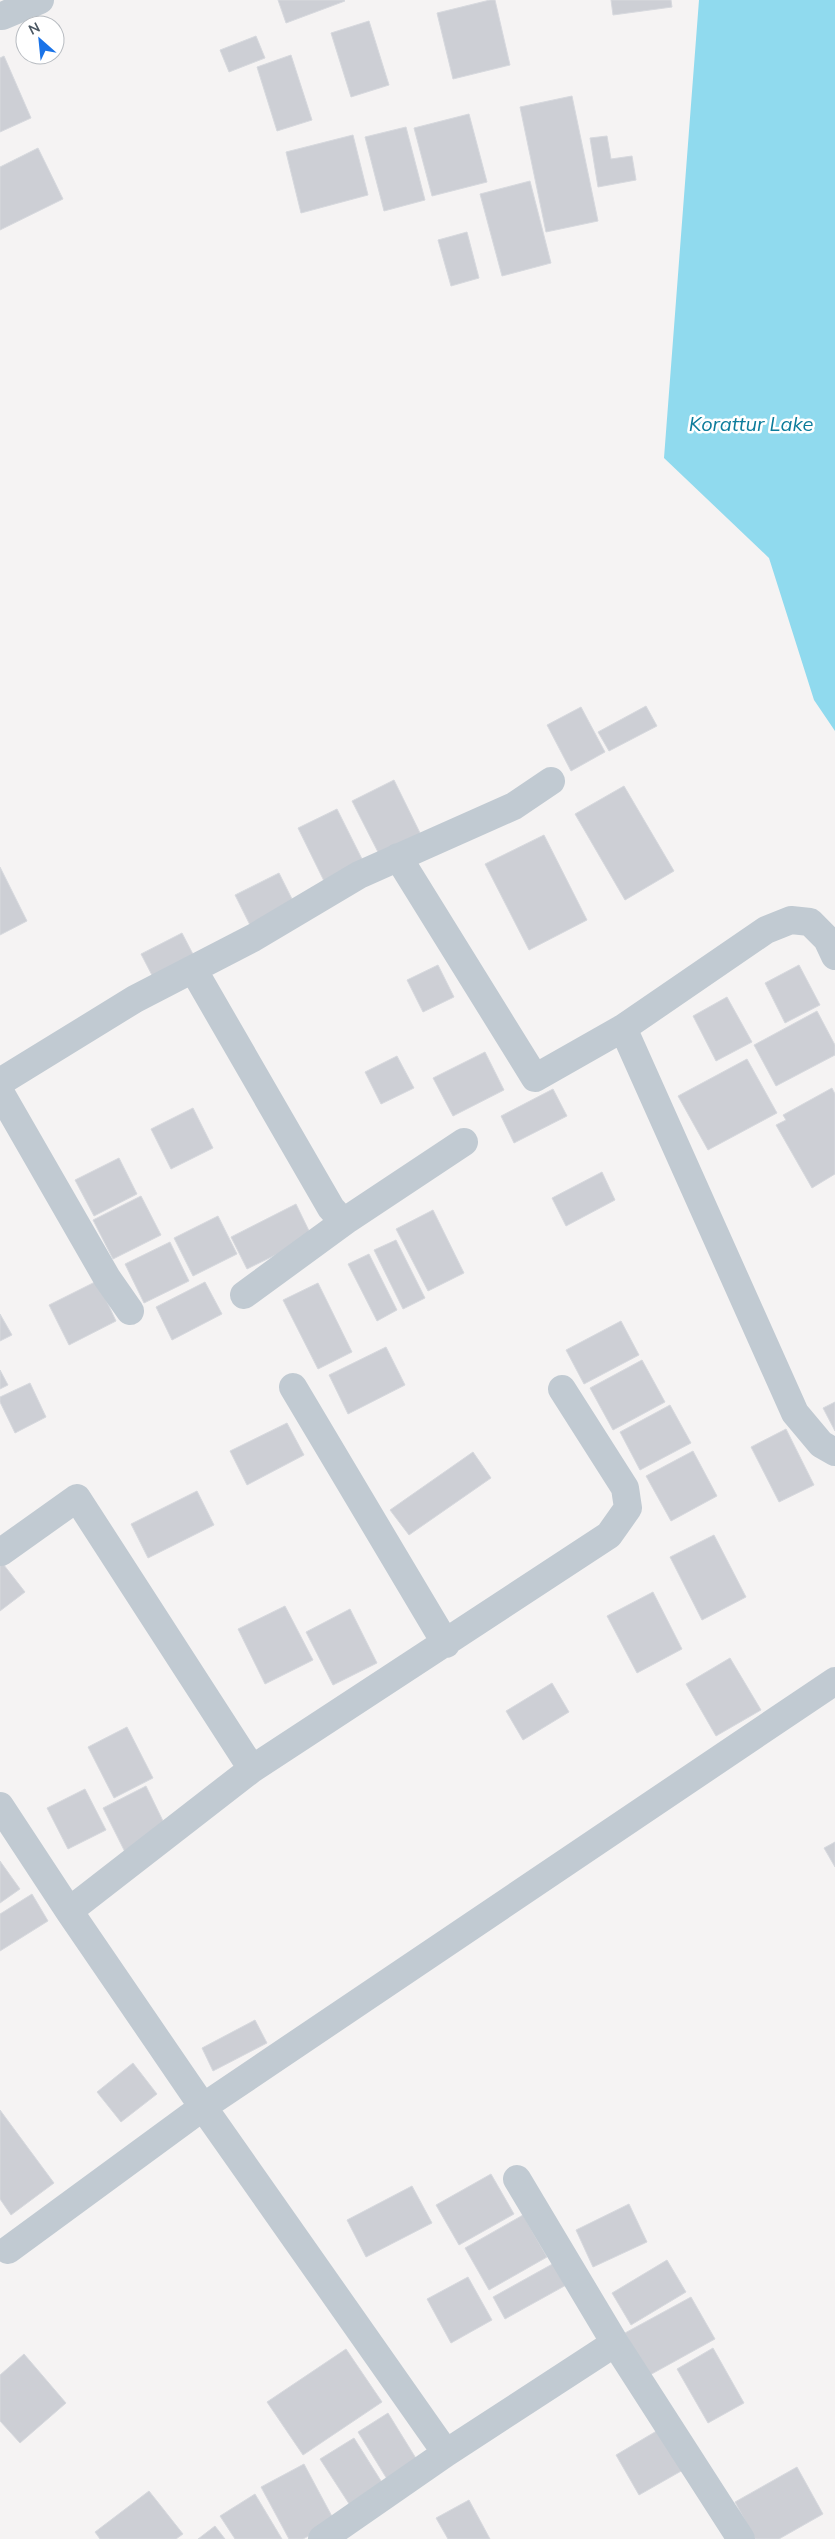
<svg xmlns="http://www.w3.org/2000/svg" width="835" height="2539" font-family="Mulish,sans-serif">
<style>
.water{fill:#90daee}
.building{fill:#cdcfd5;stroke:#d7d9de}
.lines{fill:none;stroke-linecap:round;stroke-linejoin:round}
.street{stroke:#c1cad2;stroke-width:28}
.labels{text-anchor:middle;stroke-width:5;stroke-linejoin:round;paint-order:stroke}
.water-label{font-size:20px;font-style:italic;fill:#0c7c9b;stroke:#fff}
</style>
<rect width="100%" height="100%" fill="#f5f3f3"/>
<path class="water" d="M699,0H835V731L814,700L769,558L664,458Z"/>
<path class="building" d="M278,0H344L345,1L286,23Z
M490,0H495L510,65L453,79L437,13Z
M611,0H671L672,7L613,15Z
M369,21L389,85L351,97L331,33Z
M256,36L265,58L229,72L220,50Z
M291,55L312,120L277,131L257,67Z
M4,56L31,118L0,132V58Z
M572,96L598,221L546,232L520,107Z
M469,114L487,182L432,196L414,128Z
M406,127L425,200L384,211L365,137Z
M353,135L368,195L301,213L286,152Z
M607,136L611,159L632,156L636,180L598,187L590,138Z
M38,148L63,199L0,230V167Z
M530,181L551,263L502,276L480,194Z
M467,232L479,278L451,286L438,240Z
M646,706L657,726L609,751L598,732Z
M581,707L605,752L571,771L547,725Z
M394,780L422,837L381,858L352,801Z
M624,786L674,871L625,900L575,814Z
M337,809L365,865L326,885L298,828Z
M544,835L587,920L529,950L485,864Z
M0,867L27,921L0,935Z
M279,873L294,903L250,925L235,895Z
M182,933L196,960L155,981L141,954Z
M438,965L454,997L423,1012L407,980Z
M799,965L820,1005L785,1023L765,983Z
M727,997L752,1042L716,1061L693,1016Z
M817,1011L835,1045V1055L776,1086L754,1045Z
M485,1052L504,1090L453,1116L433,1078Z
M397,1056L414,1088L381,1104L365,1072Z
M747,1059L777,1113L708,1150L678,1096Z
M832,1088L835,1094V1174L812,1188L776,1125L786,1120L783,1115Z
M553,1089L567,1116L514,1143L501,1116Z
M193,1108L213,1148L171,1169L151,1129Z
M119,1158L137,1194L94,1216L75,1180Z
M602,1172L615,1200L566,1226L552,1198Z
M141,1196L161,1235L113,1259L93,1220Z
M296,1204L312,1237L247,1269L231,1237Z
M433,1210L464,1273L428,1291L396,1229Z
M218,1216L237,1254L193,1276L174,1238Z
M396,1240L425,1298L403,1309L374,1250Z
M170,1242L189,1281L144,1303L125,1264Z
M369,1254L397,1310L377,1321L348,1264Z
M97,1281L116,1321L69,1345L49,1305Z
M205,1282L222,1314L172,1340L156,1307Z
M318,1283L352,1352L318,1369L283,1300Z
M0,1314L12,1335L0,1341Z
M621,1321L639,1355L584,1384L566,1350Z
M386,1347L405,1385L348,1414L329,1375Z
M642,1360L665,1402L613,1430L590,1388Z
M0,1370L8,1385L0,1389Z
M30,1383L46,1417L15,1433L0,1402V1397Z
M835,1402V1431L823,1408Z
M670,1405L691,1443L640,1470L620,1432Z
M287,1423L304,1455L247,1485L230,1451Z
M786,1429L814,1485L779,1502L751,1447Z
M693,1451L717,1496L671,1521L646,1476Z
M473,1452L491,1478L409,1535L390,1510Z
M197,1491L214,1525L148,1558L131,1524Z
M714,1535L746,1597L702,1620L670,1557Z
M0,1560L25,1592L0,1611Z
M653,1592L682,1649L637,1673L607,1616Z
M285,1606L313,1660L265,1684L238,1629Z
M350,1609L377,1663L333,1685L306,1632Z
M730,1658L761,1710L716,1736L686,1684Z
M552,1683L569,1712L523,1740L506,1711Z
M127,1727L153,1778L114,1798L88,1747Z
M146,1786L163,1821L126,1854L103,1808Z
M85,1789L106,1830L68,1849L47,1808Z
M835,1842V1867L824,1848Z
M0,1861L20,1889L0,1903Z
M32,1894L48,1921L0,1951V1914Z
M255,2020L267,2043L213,2071L202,2048Z
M133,2063L157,2094L121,2122L97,2092Z
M0,2110L54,2183L11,2215L0,2199Z
M491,2174L514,2214L459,2245L436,2205Z
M412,2186L432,2223L366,2257L347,2220Z
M629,2204L647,2242L593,2267L576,2230Z
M523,2215L547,2257L489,2290L465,2248Z
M667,2260L686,2292L631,2325L612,2293Z
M556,2262L568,2284L505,2319L493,2297Z
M468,2277L492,2320L451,2343L427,2299Z
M691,2297L715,2339L648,2376L625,2333Z
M713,2348L744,2403L708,2423L677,2369Z
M346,2349L382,2402L303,2455L267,2402Z
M24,2354L66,2403L20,2443L0,2421V2375Z
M388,2413L417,2460L387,2479L358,2432Z
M660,2429L683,2470L639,2495L616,2455Z
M354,2438L388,2492L355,2513L320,2459Z
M304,2464L335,2522L303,2539H289L261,2487Z
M797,2467L823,2514L779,2539H755L735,2502Z
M149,2491L183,2534L176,2539H100L95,2532Z
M255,2494L282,2539H235L220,2516Z
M469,2500L490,2539H448L436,2518Z
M215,2526L225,2539H198Z"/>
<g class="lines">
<path class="street" d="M2,16L40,0
M398,857L535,1078L623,1028L795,1413L821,1444L835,1452
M193,969L331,1208L340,1218L348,1219L464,1142
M623,1028L766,930L791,920L810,922L827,939L835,956
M0,1082L135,999L253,938L359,875L514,806L551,781
M0,1092L107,1278L130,1311
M244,1295L348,1219
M293,1387L446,1644
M0,1551L1,1552L77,1498L252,1769L69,1911L203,2107L446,2453L322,2539
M252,1769L609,1535L628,1508L625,1488L562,1389
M0,1806L69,1911
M8,2250L203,2107L835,1681
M615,2343L741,2539
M446,2453L615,2343L517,2179"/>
</g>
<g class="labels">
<g class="water-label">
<text x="751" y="431">Korattur Lake</text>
</g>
</g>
<g transform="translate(40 40) rotate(333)"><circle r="24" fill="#ffffff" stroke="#b7bbc0"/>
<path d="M0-4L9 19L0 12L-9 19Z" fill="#1a73e8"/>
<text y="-8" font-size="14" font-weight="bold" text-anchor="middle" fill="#4a5661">N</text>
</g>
</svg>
